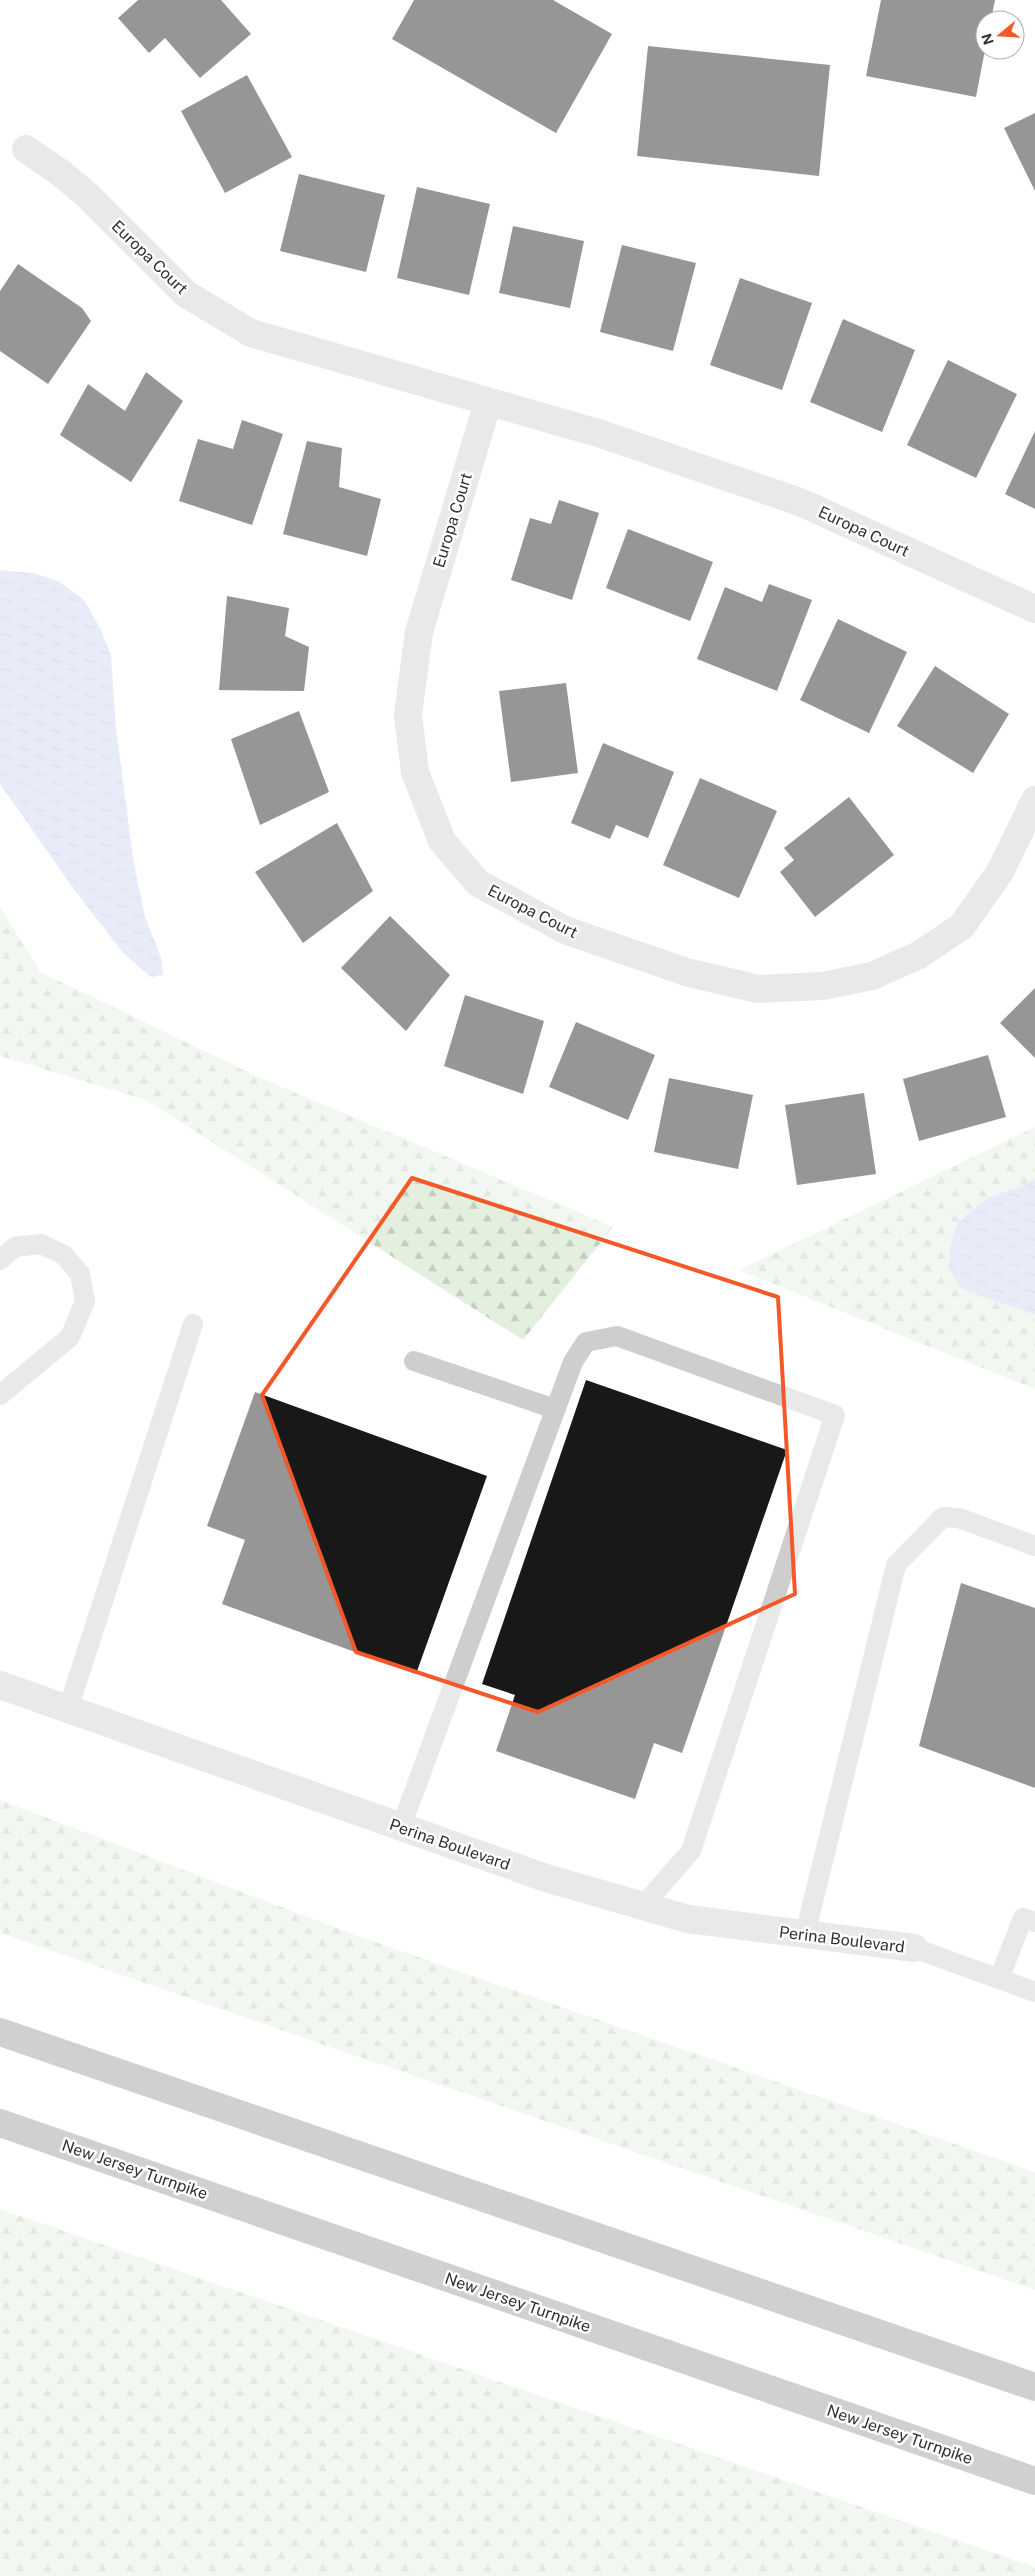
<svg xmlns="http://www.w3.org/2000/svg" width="1035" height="2576" font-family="'Public Sans',sans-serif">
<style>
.forest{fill:url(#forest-firs)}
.water{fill:url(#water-ripples)}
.building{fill:#181818}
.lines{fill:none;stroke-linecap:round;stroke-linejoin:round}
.service{stroke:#cecece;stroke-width:20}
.minor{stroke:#cecece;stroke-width:28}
.motorway{stroke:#989898;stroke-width:28}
.marked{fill:none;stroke:#f45828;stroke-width:4;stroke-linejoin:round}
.labels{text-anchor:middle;stroke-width:5;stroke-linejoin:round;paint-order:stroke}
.street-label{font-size:16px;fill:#313131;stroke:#fff}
</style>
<defs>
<pattern id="forest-firs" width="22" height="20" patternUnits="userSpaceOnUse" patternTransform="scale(1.25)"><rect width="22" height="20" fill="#e3efdf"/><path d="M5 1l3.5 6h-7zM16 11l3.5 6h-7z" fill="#c3cdc0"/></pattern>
<pattern id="water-ripples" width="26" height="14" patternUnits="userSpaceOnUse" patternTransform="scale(1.25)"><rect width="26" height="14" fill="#cad6f0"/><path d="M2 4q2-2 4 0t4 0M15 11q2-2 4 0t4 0" fill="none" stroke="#aeb8ce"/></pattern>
</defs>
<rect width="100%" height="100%" fill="#fff"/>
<path class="forest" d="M0,907L40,972L263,1079L613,1227L523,1340L146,1100L0,1056Z
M1035,1127V1389L739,1270Z
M0,1800L358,1936L1035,2172V2290L0,1933Z
M0,2209L1035,2567V2576H0Z"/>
<path class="water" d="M0,570L34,573L60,582L84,600L100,628L111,655L116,729L134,864L145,917L161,958L163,975L151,977L124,954L73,888L0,784Z
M1035,1179V1315L960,1288L948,1268L951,1243L958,1223L987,1198L1018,1188Z"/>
<path class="building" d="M138,0H221L251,34L200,78L165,38L149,53L118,18Z
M414,0H553L612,34L556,133L392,39Z
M881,0H995L991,20H985V50L976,97L866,76Z
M648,46L830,65L819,176L637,156Z
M247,75L292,157L225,193L181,111Z
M1035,113V191L1004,128Z
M299,174L385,195L366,272L280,251Z
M417,187L490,204L469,295L397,278Z
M513,226L584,241L570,308L499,293Z
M622,245L696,263L673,351L600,332Z
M18,264L82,308L91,321L48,384L0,351V291Z
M740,278L812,303L782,390L710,365Z
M843,319L915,350L882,432L810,402Z
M948,360L1017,394L976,478L907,445Z
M146,372L183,401L131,482L60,435L88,384L125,411Z
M242,420L283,434L252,525L179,501L198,439L233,449Z
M1035,431V509L1005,494Z
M307,441L342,448L339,487L381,499L367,556L283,534Z
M559,500L599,513L572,600L511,580L530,518L551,524Z
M628,529L713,562L690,621L606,588Z
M769,584L812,600L777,691L697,659L725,587L762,602Z
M227,596L289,608L285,636L309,647L304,691L219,690Z
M838,619L907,652L869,733L800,700Z
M935,666L1009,714L973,773L897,726Z
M566,683L578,773L511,782L499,691Z
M299,711L329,792L260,825L231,739Z
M603,743L674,772L648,838L616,825L610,839L571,823Z
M700,778L777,811L739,898L663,865Z
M849,797L894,855L815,917L780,872L794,860L784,848Z
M337,823L373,891L303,943L255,872Z
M390,916L450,975L406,1031L341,968Z
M1035,988V1058L1000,1023Z
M465,995L544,1021L523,1094L444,1066Z
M576,1022L655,1055L628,1120L549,1087Z
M988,1055L1006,1117L919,1141L903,1079Z
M669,1078L753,1095L738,1169L654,1152Z
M864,1093L876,1174L797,1185L785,1105Z
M586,1380L787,1450L682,1753L654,1743L635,1799L496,1751L515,1695L482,1684Z
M255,1392L487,1476L416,1674L222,1604L245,1540L207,1526Z
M961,1583L1035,1608V1788L919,1746Z"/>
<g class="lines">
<path class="service" d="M0,1260L15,1247L41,1244L64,1255L80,1274L85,1301L70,1337L0,1395
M414,1361L555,1409
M68,1709L193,1324
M401,1827L573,1362L586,1342L617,1336L835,1415L691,1851L643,1906
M805,1934L896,1565L943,1517L959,1518L1035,1546
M914,1948L1035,1992
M999,1979L1023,1918L1035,1922"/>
<path class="minor" d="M26,149L62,174L86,194L186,294L251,333L598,433L800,502L1035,609
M488,402L419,632L408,715L415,772L442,841L478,883L565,930L686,972L758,989L823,986L872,976L919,955L962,926L1000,872L1035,800
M0,1685L546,1878L688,1919L914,1948"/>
<path class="motorway" d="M0,2032L1035,2387
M0,2123L1035,2481"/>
</g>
<path d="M0 0H1035V2576H0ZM412,1178L778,1297L795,1594L538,1712L356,1652L262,1395Z" fill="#fff" fill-opacity=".55" fill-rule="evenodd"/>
<path class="marked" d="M412,1178L778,1297L795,1594L538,1712L356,1652L262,1395Z"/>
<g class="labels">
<g class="street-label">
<text transform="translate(150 257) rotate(44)" y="6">Europa Court</text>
<text transform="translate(452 520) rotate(-73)" y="6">Europa Court</text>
<text transform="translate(864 531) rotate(25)" y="6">Europa Court</text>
<text transform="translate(533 911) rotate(27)" y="6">Europa Court</text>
<text transform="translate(450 1844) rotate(19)" y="6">Perina Boulevard</text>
<text transform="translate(842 1939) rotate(7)" y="6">Perina Boulevard</text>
<text transform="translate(135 2169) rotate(19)" y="6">New Jersey Turnpike</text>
<text transform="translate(518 2302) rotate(19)" y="6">New Jersey Turnpike</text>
<text transform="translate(900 2434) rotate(19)" y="6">New Jersey Turnpike</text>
</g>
</g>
<g transform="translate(1000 35) rotate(252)"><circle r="24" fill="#ffffff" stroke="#adadad"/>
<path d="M0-4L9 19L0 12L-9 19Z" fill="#f45828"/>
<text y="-8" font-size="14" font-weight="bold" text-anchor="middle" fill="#313131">N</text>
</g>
</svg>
